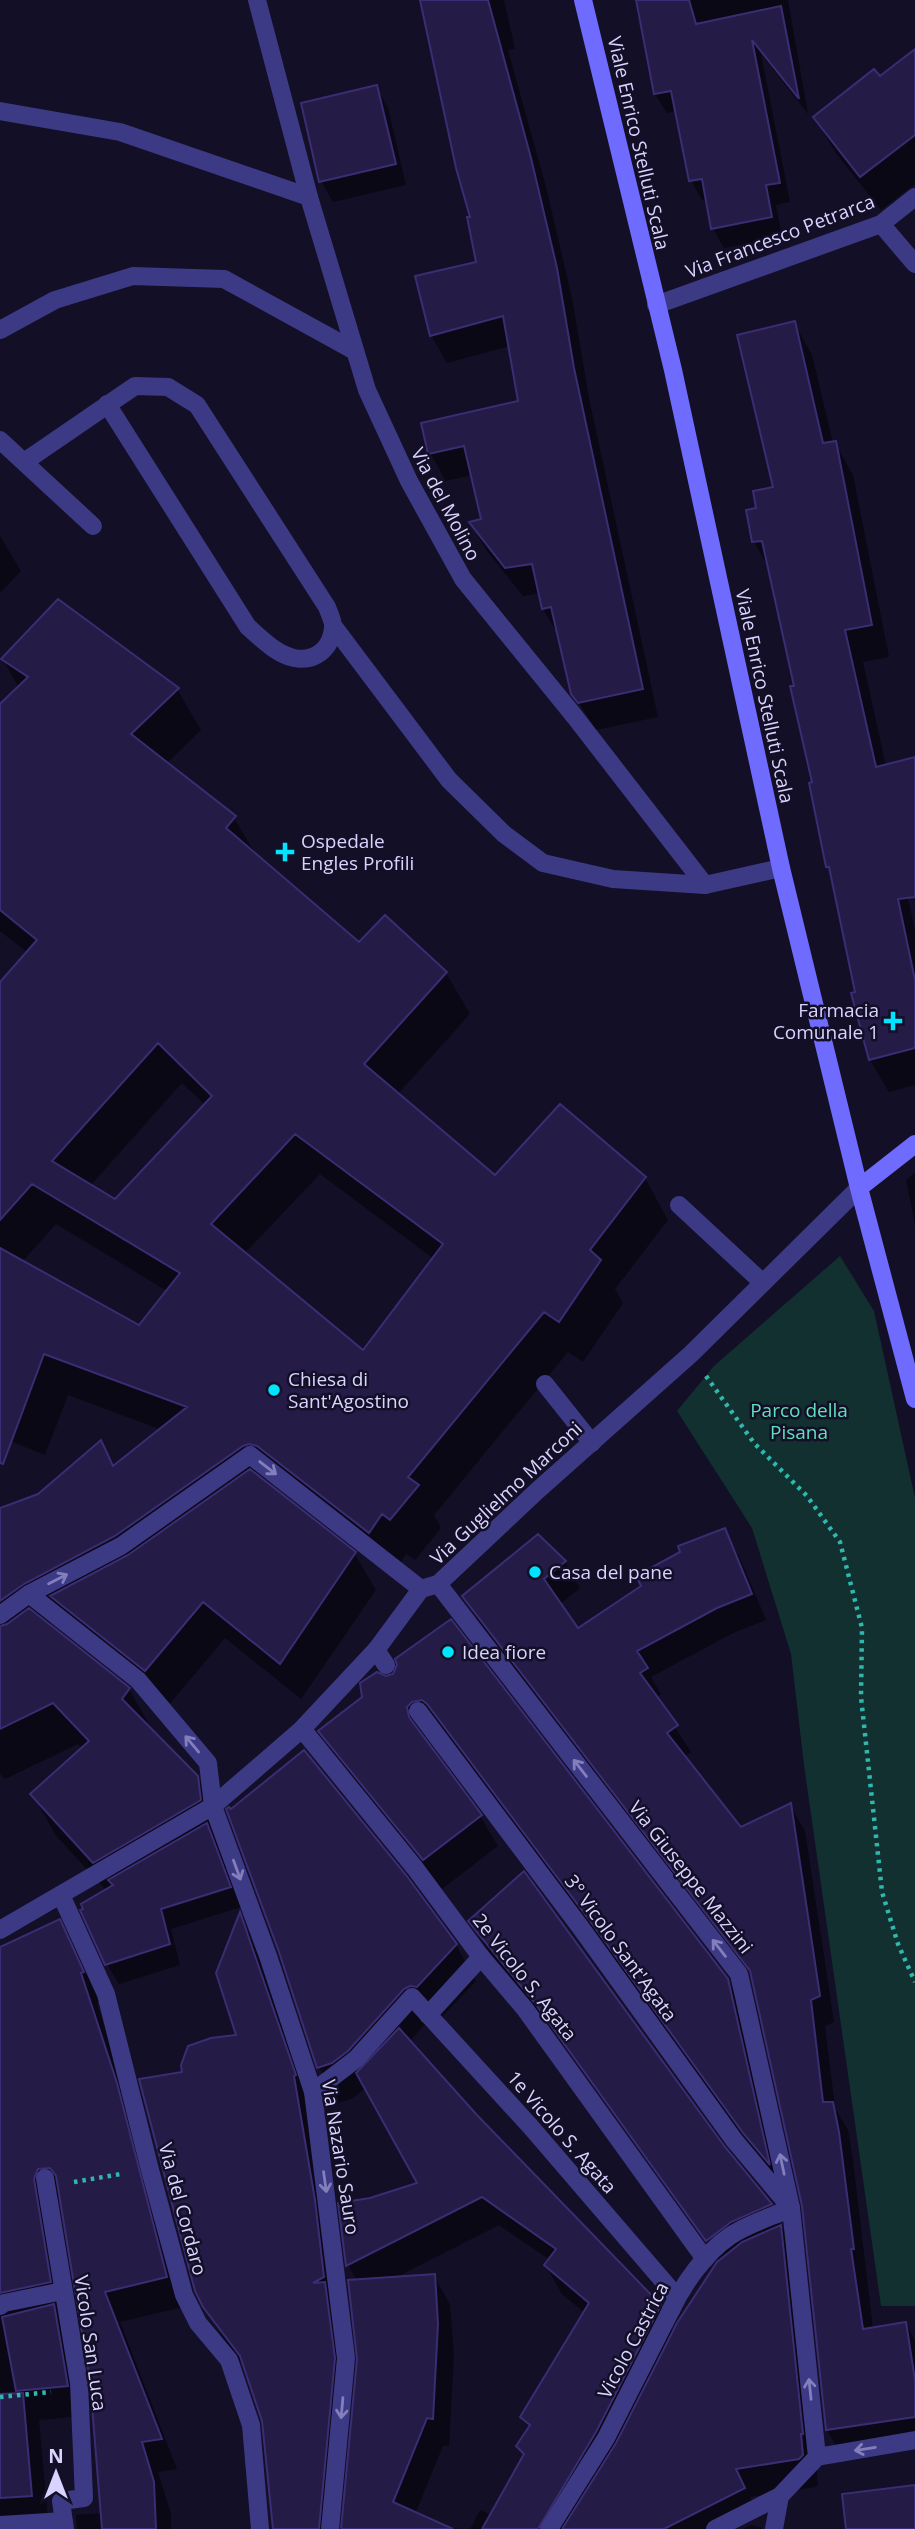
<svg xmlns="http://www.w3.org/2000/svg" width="915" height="2529" font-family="'Open Sans',sans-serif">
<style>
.green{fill:#12302f}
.shadow{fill:#0007;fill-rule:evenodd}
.building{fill:#241b47;stroke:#3b2d73;stroke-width:2;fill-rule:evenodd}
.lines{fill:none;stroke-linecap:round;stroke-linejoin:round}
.path{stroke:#2fb8b0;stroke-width:4.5;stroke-dasharray:3.5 5;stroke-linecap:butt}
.lane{stroke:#3d3a85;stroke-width:18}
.street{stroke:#3d3a85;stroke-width:18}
.secondary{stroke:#6f6bff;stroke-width:18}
.oneway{stroke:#837fbc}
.poi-dot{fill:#00e5ff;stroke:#130f26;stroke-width:2.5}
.labels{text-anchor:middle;stroke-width:5;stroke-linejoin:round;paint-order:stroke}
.street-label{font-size:19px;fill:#d9d4ff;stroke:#130f26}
.poi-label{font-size:19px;fill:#d9d4ff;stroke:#130f26;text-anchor:start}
.park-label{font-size:19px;fill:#5fe0c0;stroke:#130f26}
</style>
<rect width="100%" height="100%" fill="#130f26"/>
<path class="green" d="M840,1256L874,1311L915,1498V2306H881L804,1765L791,1654L752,1528L677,1411L714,1366Z"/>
<path class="shadow" d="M421,0H504L515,49L508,50L546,187L572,298L589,398L658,717L596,730L573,693L560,638L543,609L540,593L523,596L487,551L471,524L483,521L473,475L446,481L430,453L520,403L510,346L447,363L431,335L478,263L472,218Z
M635,0H788L808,114L761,54L790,202L776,205L782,237L724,248L713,229L707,199L702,200L691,180L677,111L667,113L655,94L642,26L638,18Z
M915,51V184L881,210L835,152L815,118L880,78Z
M376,87L388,108L406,185L333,202L321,181Z
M794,323L812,355L833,443H835L853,475L889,657L863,662L886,766L915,759V897L908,899L915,930V1085L889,1092L870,1060L853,994L857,993L832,875L828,867L796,687L770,570L754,542L758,510L776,488Z
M0,536L21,571L0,593Z
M3,659L177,689L201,730L166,764L234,818L258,858L359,945L446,973L470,1014L397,1095L495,1177L645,1178L668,1220L615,1289L623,1303L583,1362L568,1352L434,1515L441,1528L415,1560L406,1554L393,1574L274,1484L269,1486L354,1553L376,1590L301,1699L225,1638L167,1707L64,1616L47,1625L129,1689L153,1731L197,1777L221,1819L224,1842L218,1845L241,1907L171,1929L180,1965L119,1984L107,1964V1891L56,1836L33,1795L83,1749L78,1744L5,1779L0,1774V1510L39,1496L101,1443L115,1467L162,1430L68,1395L45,1455L5,1439L0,1431V984L28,953L0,931V706L19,688ZM182,1083L206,1106L115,1201L90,1186ZM320,1174L434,1259L363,1353L244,1254ZM56,1224L167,1291L140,1327L22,1262Z
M915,1173V1225L906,1180Z
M724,1530L739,1556L766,1620L733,1633L651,1677L661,1694L656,1698L691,1752L684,1757L741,1829L790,1805L805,1831L834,2022L825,2026L835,2108L848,2130L853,2160L873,2329L906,2324L915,2341V2445L842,2456L827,2430L804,2205L754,1980L479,1622L464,1596L565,1562L580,1588L560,1604L578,1631Z
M399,1665L727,1980L745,2011L784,2189L762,2163L609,1951L446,1733L429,1731L423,1738L480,1816L498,1846L442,1889L337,1761L320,1731L386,1678L394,1675Z
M240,1916L255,1943L310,2104L340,2306L337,2529H275L264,2423L245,2368L222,2336L205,2307L183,2073L238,2036Z
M59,1921L76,1951L99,2002L97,2003L133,2115L183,2307L120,2322L177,2469L158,2472L171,2514V2529H77L76,2515L102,2513L92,2381L61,2196L51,2204L67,2312L58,2314L71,2336L84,2416L39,2420L49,2529H0V1948Z
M471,1921L723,2148L771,2205L797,2255L818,2484L816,2487L750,2497L760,2516L735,2529H470L480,2510L492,2515L524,2457L518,2447L530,2429L523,2417L585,2313L562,2294L546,2266L550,2260L499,2225L393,2279L434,2276L450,2304L454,2355L449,2446H443L415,2514L449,2529H343L359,2359L357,2281L348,2265L340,2204L371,2199L420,2184L366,2088L353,2098L339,2103L319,2067L280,1952L456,1945L476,1981L437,2022L431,2021L424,2025L409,2042L475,2115L659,2306L674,2333L720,2262L551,2028L485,1946Z
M751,2525L762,2528V2529H744Z"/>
<path class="building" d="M420,0H488L531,158L557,268L574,368L643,689L578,703L571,694L551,607L542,609L532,564L505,568L469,522L481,519L464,446L428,454L421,423L518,401L503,316L430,336L415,276L476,262L467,217H470L456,168Z
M636,0H689L696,24L781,6L799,99L752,40L780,183L766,185L772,217L711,229L702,179L689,181L671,91L654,94Z
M915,49V135L860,177L813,117L874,69L880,76Z
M377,85L396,164L319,182L301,103Z
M795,321L823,443L836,441L872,625L845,630L876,767L915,757V897L898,899L915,980V1048L869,1060L851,993L855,992L829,867H826L809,783L812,782L790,686H794L762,541L752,542L746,510L756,508L753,491L773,487L737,335Z
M58,599L179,688L131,734L236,816L226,828L359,942L385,915L447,972L364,1064L495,1175L560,1104L646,1177L590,1250L601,1260L559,1322L544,1312L408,1477L419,1485L390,1520L382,1514L369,1533L257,1446L249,1444L243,1446L115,1536L24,1584L0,1601V1508L38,1494L101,1440L113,1466L187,1407L44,1354L3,1464L0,1463V1248L139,1325L180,1273L32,1184L0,1220V982L37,940L0,910V704L28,677L1,659ZM158,1043L212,1096L115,1199L52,1161ZM295,1134L443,1244L363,1350L211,1224Z
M250,1469L356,1552L280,1664L203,1602L145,1671L50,1596L128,1555Z
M725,1528L752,1594L717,1608L637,1651L648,1668L640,1673L678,1725L667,1733L741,1827L791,1803L820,1996L811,2000L823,2102H833L839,2132L854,2249H851L863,2329L906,2322L915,2380V2417L826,2430L802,2206L750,1971L462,1596L538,1534L566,1561L544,1579L578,1628L641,1586L636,1576L680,1552L678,1546Z
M29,1608L130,1688L122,1699L198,1776L201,1800L93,1863L30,1794L89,1741L53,1703L0,1729V1626L7,1624Z
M451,1619L728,1979L770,2165L743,2133L590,1921L427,1704L422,1700L412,1702L407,1707L409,1717L482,1815L423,1860L318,1731L362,1697L360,1683L377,1672L386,1676L393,1674L397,1665L395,1659Z
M304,1750L406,1875L457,1944L417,1987L410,1986L404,1989L348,2051L332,2063L317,2068L279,1952L226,1809L229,1807L231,1809Z
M207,1823L231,1887L161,1909L170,1944L105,1965L80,1910L83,1909L81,1904L113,1885L108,1880Z
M524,1871L725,2147L772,2204L731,2222L706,2241L534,2002L468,1921Z
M240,1912L296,2075L294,2076L315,2200L324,2277L313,2283L325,2282L335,2358L319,2529H273L262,2421L240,2356L203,2307L195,2291L139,2079L182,2072L181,2065L188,2046L211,2038L236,2035L216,1973Z
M60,1919L84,1972L81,1973L117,2083L167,2277L105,2292L162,2439L142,2442L154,2482L156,2529H102L90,2381L56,2176L50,2168L38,2169L34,2179L51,2282L0,2293V1947Z
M399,2028L476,2114L661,2305L596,2432L538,2529H482L524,2454L516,2446L530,2425L520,2417L589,2303L544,2265L556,2249L482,2197L346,2266L338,2203L370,2198L417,2183L356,2073Z
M781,2225L803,2434H801L803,2455L799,2459L736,2469L745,2488L664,2529H562L616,2443L677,2323L717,2262L742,2242Z
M435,2274L438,2324L433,2419L427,2418L393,2502L453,2529H341L357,2359L348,2280Z
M54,2304L68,2386L16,2391L2,2317Z
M23,2393L32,2496L0,2498V2394Z
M915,2485V2529H846L842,2494Z"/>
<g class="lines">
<path class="path" d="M706,1376L754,1443L807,1496L840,1542L862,1628L861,1697L882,1892L898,1944L915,1982
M74,2182L121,2174
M0,2397L51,2392"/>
<path class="lane" d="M0,111L120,132L309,197
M0,330L55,300L133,276L224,279L355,351
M0,440L93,526
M24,462L135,386L168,387L197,405L327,607C329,613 334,622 333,628C331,649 315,662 294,658C276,654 262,639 248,627L107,404
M334,627L449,780L504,834L543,863L613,879L705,885
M679,1205L763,1283
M545,1384L592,1443
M376,1650L386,1665
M418,1711L581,1928L734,2140L791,2208
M302,1729L415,1868L481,1957L525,2009L705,2259
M313,2092L356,2059L412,1997L530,2126L677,2297
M0,2306L4,2303L63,2291
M549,2529L606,2438L671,2310"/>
<path class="street" d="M257,0L309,197L367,390L409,481L463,579L575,717L705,885L781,868
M881,224L915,264
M656,305L881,224L915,197
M438,1584L739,1974L791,2208L817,2457
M29,1594L138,1680L208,1763L213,1806L268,1956L313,2092L346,2358L330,2529
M0,1615L29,1594L121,1546L250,1455L421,1589
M61,1895L106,1994L150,2170L184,2295L198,2323L229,2360L251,2425L260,2529
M0,1930L213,1806L302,1729L376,1650L421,1589L438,1584L538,1490L691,1354L859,1188
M428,2015L481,1957
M45,2178L79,2383L84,2498L61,2501L65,2529
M671,2310C684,2283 705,2253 730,2236C747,2224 772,2217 791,2208
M817,2457L915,2440
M0,2525L64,2521
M715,2529L780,2496L817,2457
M774,2529L780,2496"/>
<path class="secondary" d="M583,0L673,370L781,868L859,1188L915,1399
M859,1188L915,1144"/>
</g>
<defs><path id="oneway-shaft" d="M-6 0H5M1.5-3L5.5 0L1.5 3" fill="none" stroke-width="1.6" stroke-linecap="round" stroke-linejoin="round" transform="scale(1.75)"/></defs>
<g class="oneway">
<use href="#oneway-shaft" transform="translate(268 1468) rotate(38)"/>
<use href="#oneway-shaft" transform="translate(58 1579) rotate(-27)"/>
<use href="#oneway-shaft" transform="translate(192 1744) rotate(-130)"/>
<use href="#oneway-shaft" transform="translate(580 1768) rotate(-128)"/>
<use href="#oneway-shaft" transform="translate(237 1870) rotate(70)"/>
<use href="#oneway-shaft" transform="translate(719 1948) rotate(-128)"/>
<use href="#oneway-shaft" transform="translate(782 2164) rotate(-102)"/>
<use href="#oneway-shaft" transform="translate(325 2182) rotate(82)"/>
<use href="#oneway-shaft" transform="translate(810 2389) rotate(-96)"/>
<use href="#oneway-shaft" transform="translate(342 2408) rotate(95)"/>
<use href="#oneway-shaft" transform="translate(865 2449) rotate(171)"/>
</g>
<g class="poi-dot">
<path d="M281.5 841.5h7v7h7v7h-7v7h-7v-7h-7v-7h7z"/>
<path d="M889.5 1010.5h7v7h7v7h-7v7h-7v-7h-7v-7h7z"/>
<circle cx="274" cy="1390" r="7"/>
<circle cx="535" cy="1572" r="7"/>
<circle cx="448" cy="1652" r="7"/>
</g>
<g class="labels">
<g class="street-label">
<text transform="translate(639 143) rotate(77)" y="7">Viale Enrico Stelluti Scala</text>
<text transform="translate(780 236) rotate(-21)" y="7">Via Francesco Petrarca</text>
<text transform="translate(446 504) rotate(62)" y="7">Via del Molino</text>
<text transform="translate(765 696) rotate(78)" y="7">Viale Enrico Stelluti Scala</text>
<text transform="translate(506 1493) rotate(-43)" y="7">Via Guglielmo Marconi</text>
<text transform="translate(691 1877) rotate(52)" y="7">Via Giuseppe Mazzini</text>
<text transform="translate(621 1948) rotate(54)" y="7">3° Vicolo Sant'Agata</text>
<text transform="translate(525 1977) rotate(52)" y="7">2e Vicolo S. Agata</text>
<text transform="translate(562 2132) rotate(49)" y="7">1e Vicolo S. Agata</text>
<text transform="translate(341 2157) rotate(81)" y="7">Via Nazario Sauro</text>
<text transform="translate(183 2209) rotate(75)" y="7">Via del Cordaro</text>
<text transform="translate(633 2340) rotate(-62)" y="7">Vicolo Castrica</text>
<text transform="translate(91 2343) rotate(82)" y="7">Vicolo San Luca</text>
</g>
<g class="poi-label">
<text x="301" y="848">Ospedale<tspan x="301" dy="22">Engles Profili</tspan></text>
<text x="879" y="1017" text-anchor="end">Farmacia<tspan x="879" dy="22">Comunale 1</tspan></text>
<text x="288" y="1386">Chiesa di<tspan x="288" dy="22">Sant'Agostino</tspan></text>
<text x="549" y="1579">Casa del pane</text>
<text x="462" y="1659">Idea fiore</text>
</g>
<g class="park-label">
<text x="799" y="1417">Parco della<tspan x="799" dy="22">Pisana</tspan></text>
</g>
</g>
<g transform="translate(56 2473)" stroke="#130f26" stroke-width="5" paint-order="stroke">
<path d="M0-5L12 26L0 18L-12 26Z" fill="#d9d4ff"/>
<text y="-10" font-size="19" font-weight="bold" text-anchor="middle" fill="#d9d4ff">N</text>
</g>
</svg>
